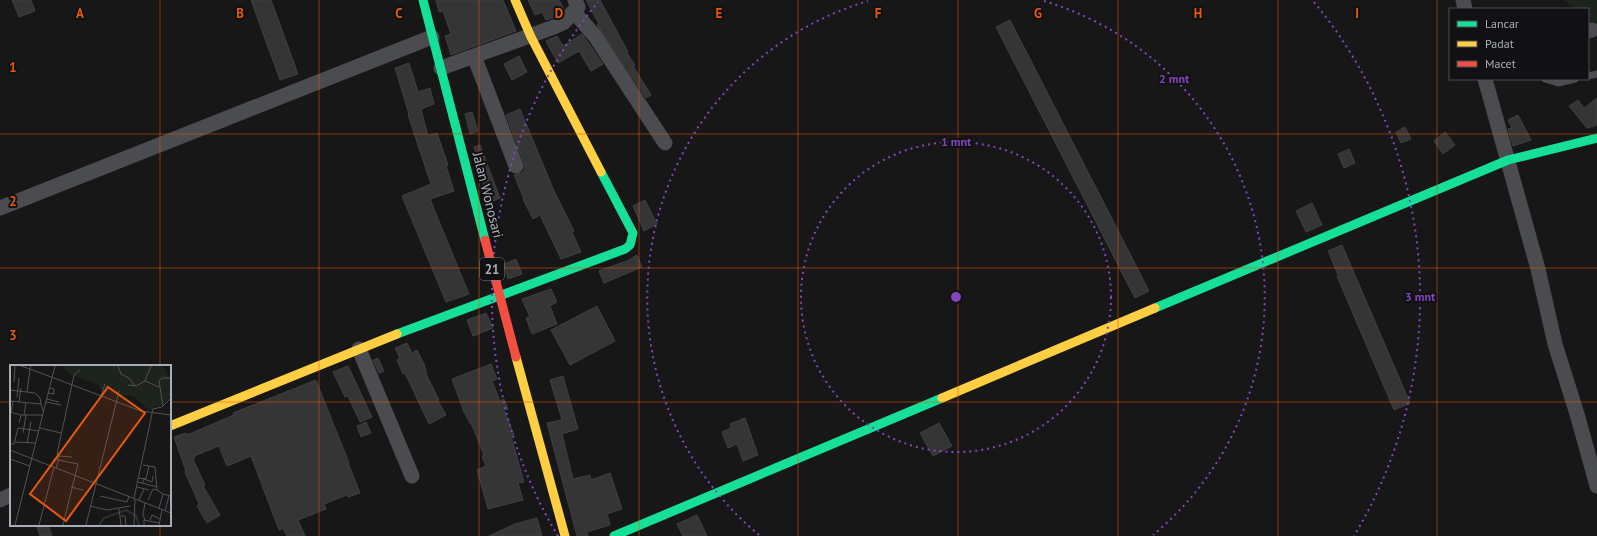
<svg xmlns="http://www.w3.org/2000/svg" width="1597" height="536" font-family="'PT Sans',sans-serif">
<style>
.green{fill:#1d241e}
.building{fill:#353536;stroke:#3f4043}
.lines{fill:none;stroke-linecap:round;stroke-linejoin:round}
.lane{stroke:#4b4c50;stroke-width:7}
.street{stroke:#4b4c50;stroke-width:15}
.fast{stroke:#16e098;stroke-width:9}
.slow{stroke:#ffcf43;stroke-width:9}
.jam{stroke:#f24e42;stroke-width:9}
.grid{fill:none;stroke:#e8590c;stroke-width:1;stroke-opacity:0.55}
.ring{fill:none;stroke:#8446be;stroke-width:2;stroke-dasharray:2 4}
.labels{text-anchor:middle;stroke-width:4;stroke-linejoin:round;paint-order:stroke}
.shield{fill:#111113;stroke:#7b7e86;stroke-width:1}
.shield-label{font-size:13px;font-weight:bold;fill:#a8adb8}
.street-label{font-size:14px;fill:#a8adb8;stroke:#111113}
.inset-river{fill:none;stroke:#2a3239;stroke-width:2}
.inset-road{fill:none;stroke:#515357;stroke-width:1}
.view{fill:#e8590c;fill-opacity:0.15;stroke:#e8590c;stroke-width:2}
.inset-edge{fill:none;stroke:#a8adb8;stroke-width:2}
.grid-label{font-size:13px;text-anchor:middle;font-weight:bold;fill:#e8590c;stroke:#111113;stroke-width:4;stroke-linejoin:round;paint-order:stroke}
.centre{fill:#8446be;stroke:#111113;stroke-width:2}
.ring-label{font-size:12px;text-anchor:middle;font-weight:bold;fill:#8446be;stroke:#111113;stroke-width:4;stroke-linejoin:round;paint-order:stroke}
</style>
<rect width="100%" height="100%" fill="#171717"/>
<path class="green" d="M1564,0H1597V26L1588,19V9H1576Z"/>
<path class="building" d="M12,0H31L35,11L19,17Z
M251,0H271L298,74L280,80Z
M436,0H503L516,31L451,55L445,36L451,34L443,11L439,12Z
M528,0H559L564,9L558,16L546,20L542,12L535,15Z
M586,0H600L628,52L627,53L635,65L633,66L651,95L646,98L597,25L599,24Z
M1010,20L1149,291L1135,298L996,27Z
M582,34L603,64L591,71L579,51L558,63L546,41L557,36L563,46Z
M519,56L527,72L512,80L504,64Z
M409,63L418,92L430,88L434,104L421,109L428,136L437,133L448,165L446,166L454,191L430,199L469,294L446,302L402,196L431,184L412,127L408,114H409L395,68Z
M1597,98V125L1587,128L1569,106L1578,100L1584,108Z
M520,109L554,191L574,231L572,232L581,252L561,259L540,215L533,219L523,199H524L514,175L519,174L523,172L525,168L524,163L506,115Z
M472,112L478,131L470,134L465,114Z
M1518,115L1531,140L1513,146L1508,129L1512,128L1508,120Z
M1405,127L1411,139L1401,143L1396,132Z
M1445,132L1455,145L1443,154L1434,141Z
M480,145L500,198L488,203L474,147Z
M1349,149L1355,163L1344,168L1338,154Z
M645,200L657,224L644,231L633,206Z
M1312,203L1322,225L1306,232L1296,211Z
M1342,245L1410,403L1394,410L1337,276L1338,275L1328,251Z
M637,255L642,267L604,283L599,271L629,260Z
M516,259L522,274L508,279L504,264Z
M551,289L557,302L550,306L557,324L532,334L526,318L530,317L522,299Z
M597,306L615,341L570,365L551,330Z
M486,313L493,328L473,336L467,320Z
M407,343L412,353L417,350L424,364L427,376L439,400L438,401L446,415L429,424L405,373L403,374L397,360L400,358L395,348Z
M378,358L384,371L379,373L373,360Z
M491,364L497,379L492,381L500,401L504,399L508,409L504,410L514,435L511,436L524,482L518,483L523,500L488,509L477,470L486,466L482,456L484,455L471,423H470L464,412L452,379Z
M348,366L372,417L360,422L348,396L345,397L333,372Z
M563,376L578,429L562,434L573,479L590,475L591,480L610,473L622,509L607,514L610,525L587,532L588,536H577L547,423L562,420L550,380Z
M316,380L349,463H348L360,493L348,497L347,495L324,504L326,509L298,520L305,536H287L283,528L279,530L251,456L227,466L219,446L194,456L195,458L193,459L205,485L203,486L220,515L207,523L197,506L199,504L185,472L186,471L174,437L186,433L187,435L234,415L233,413Z
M745,418L758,455L743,461L737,444L728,448L722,432L731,428L730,424Z
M366,422L371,433L361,437L357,426Z
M939,423L952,446L933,456L920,433Z
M697,515L707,536H683L677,524Z
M537,518L542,536H489L515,524Z
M36,525H48L52,536H40Z"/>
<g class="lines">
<path class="lane" d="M1588,76L1597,74
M1545,79L1558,83L1575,79"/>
<path class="street" d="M1463,0L1465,9
M574,12L595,36L665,143
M1588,31L1592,30
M474,56L516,166
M441,68L554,27L563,23L578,7L575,0
M1485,79L1538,269L1555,344L1577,414L1597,486
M0,208L432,37
M359,349L412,476
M0,500L11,495"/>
<path class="fast" d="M423,0L485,240
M1155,308L1508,160L1597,138
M397,334L625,249L630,245L633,233L601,172
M614,536L942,398"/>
<path class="slow" d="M515,0L531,37L601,172
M516,357L565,536
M942,398L1155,308
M170,426L397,334"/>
<path class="jam" d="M485,240L516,357"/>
</g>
<path class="grid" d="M160,0V366M319,0V536M479,0V536M639,0V536M798,0V536M958,0V536M1118,0V536M1278,0V536M1437,0V536M0,134H1597M0,268H1597M0,402H11M170,402H1597M160,525V536"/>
<g class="ring">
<circle cx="956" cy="297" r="155"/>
<path d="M759 535A309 309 0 0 1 868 1M1044 1A309 309 0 0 1 1153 535"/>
<path d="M558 536A464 464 0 0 1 598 2M1314 2A464 464 0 0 1 1354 536"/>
</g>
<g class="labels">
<rect class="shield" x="480" y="258" width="24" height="22" rx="3"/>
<g class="shield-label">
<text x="492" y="274">21</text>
</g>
<g class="street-label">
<text transform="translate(488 195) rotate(76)" y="5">Jalan Wonosari</text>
</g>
</g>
<g transform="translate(10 365)">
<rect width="161" height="161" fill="#171717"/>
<path d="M54,1H153L161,16V31L151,41L139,45L123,31L110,30L102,23L91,26L89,20L59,9Z" fill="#1d241e"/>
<path class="inset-river" d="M89,160L94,153L116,145L126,151L129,160"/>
<path class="inset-road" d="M11,1L20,4L21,1M108,1L111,9L119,13L125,21M135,16L141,1M4,17L5,1M118,20L126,21L135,16L149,22M0,25L25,28L30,33L31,39M17,27L20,4L131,46L161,50M38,28L44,29V24L39,23M91,31L95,19M7,32L9,13M37,34L49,37M0,36L31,39L33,46M9,37L11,23M36,37L51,40M153,41L149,16L152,13H161M0,47L11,50L9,58M1,48L3,36M11,50H33M14,50L16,37M30,63L51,68M13,68L16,50M5,77L26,78M17,78L21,57M0,79H4L8,63L29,66M0,85L161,148M49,91L62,92M0,94L20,101M43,94L68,99L53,160M133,100L145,102L147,125L153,129M46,103L49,93L47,89L64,10L70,5M129,113L136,114L139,101M128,117L147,122M132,119L134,114L142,117L143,111M61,122L73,125M127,122L139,125M90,131L117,137L119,131M124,133L143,44L152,42L161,33M129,135L134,124M138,135L143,124L147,125M135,138L133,150L135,155M80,141L97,145L120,141M149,143L153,129L161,131M109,144L111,160M155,146L159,131M111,151H115L116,160M140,155L142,150L150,154M5,160L45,1M29,160L44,102M76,160L109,26M124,160L125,134M134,160V155L149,158M149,160L152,145"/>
<path class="view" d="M98,22L135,48L56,156L20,129Z"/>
<rect width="161" height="161" class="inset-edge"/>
</g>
<g class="grid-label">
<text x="80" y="18">A</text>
<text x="240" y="18">B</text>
<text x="399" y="18">C</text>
<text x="559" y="18">D</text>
<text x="719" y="18">E</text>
<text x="878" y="18">F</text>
<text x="1038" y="18">G</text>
<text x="1198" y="18">H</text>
<text x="1357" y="18">I</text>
<text x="13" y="72">1</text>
<text x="13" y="206">2</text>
<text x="13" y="340">3</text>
</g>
<circle cx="956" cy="297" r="6" class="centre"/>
<g class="ring-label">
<text x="1174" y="83">2 mnt</text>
<text x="956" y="146">1 mnt</text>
<text x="1420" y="301">3 mnt</text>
</g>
<rect x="1449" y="8" width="140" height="72" fill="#111113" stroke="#4d4f55"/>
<rect x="1457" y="21" width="20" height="6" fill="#16e098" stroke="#4d4f55"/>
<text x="1485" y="28" font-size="12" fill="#a8adb8">Lancar</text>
<rect x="1457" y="41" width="20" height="6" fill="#ffcf43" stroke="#4d4f55"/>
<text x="1485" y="48" font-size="12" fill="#a8adb8">Padat</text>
<rect x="1457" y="61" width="20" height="6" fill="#f24e42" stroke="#4d4f55"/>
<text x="1485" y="68" font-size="12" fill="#a8adb8">Macet</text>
</svg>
